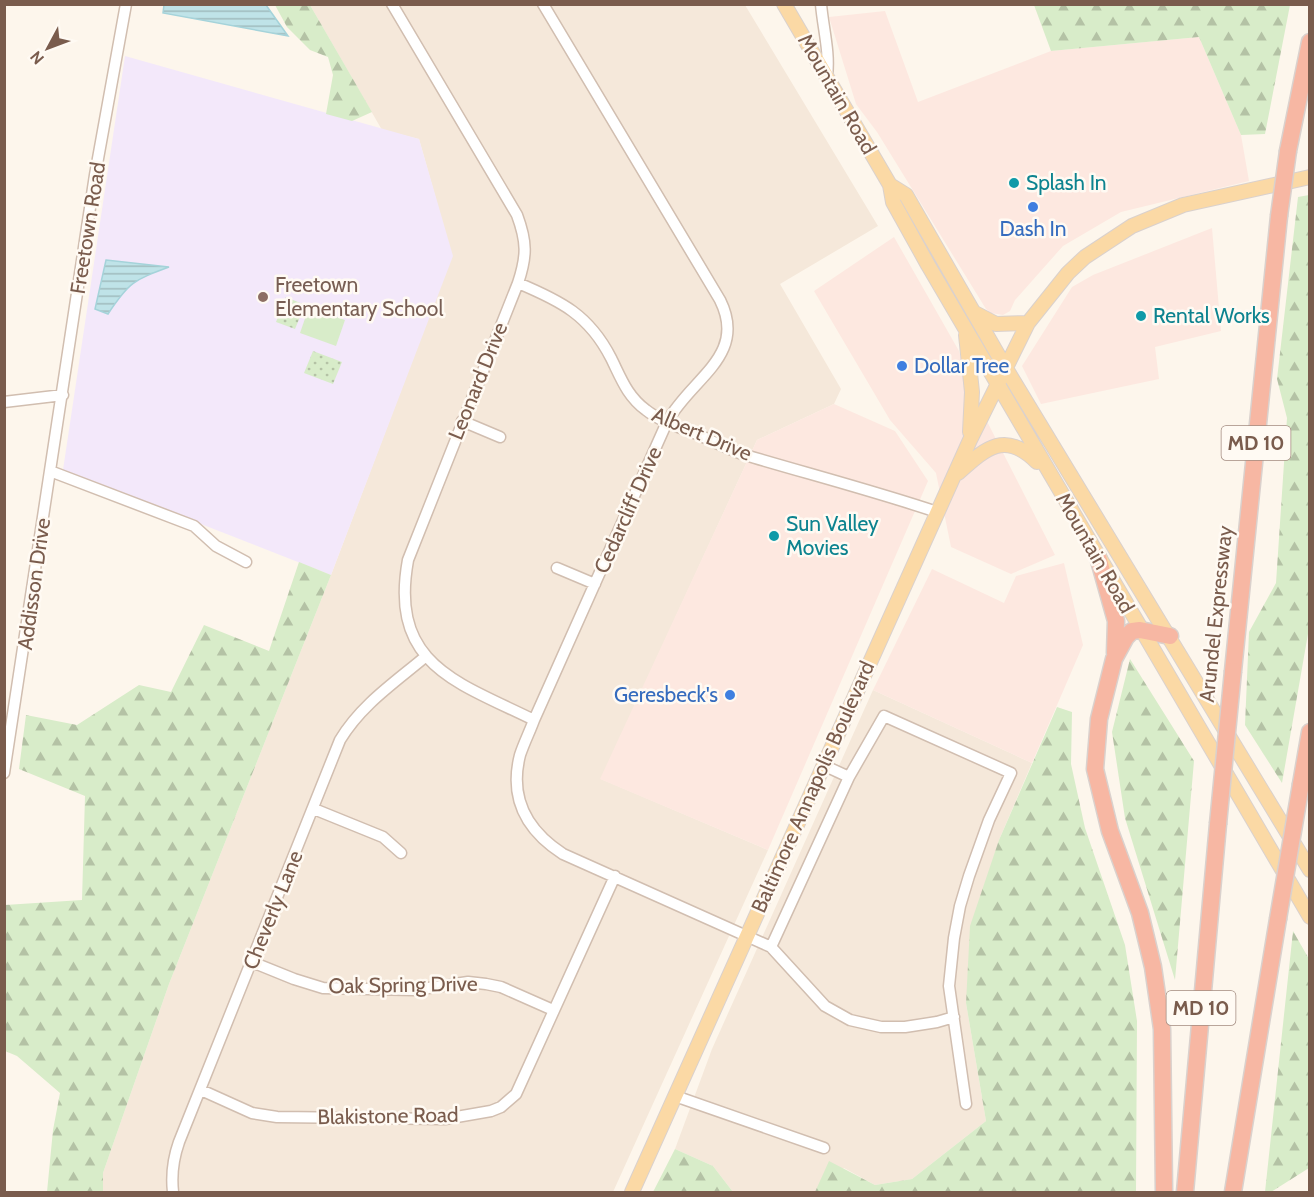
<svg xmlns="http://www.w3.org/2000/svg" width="1314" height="1197" font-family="Cabin,sans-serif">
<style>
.residential{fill:#f5e8da}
.commercial{fill:#fde8e0}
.education{fill:#f3e8fa}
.forest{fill:url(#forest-firs)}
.park{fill:url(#park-dots)}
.garden{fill:#d8ecc9}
.water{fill:url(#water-rules);stroke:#a5d3da;stroke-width:1.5}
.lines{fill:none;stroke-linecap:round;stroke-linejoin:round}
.minor-casing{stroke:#d1beb0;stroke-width:13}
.major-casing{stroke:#dad1cd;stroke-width:16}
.highway-casing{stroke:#dad1cd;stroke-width:19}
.minor{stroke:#fff;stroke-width:10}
.major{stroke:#fbd9a5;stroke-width:14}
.highway{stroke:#f7b7a3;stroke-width:16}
.highway-bridge-casing{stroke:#dad1cd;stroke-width:19;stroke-linecap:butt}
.highway-bridge{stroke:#f7b7a3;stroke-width:16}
.culture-dot{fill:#0f9aa8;stroke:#fffaf3;stroke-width:2}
.shop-dot{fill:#3f7fe0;stroke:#fffaf3;stroke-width:2}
.education-dot{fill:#8d6e63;stroke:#fffaf3;stroke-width:2}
.labels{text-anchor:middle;stroke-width:5;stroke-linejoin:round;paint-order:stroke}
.shield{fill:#fffaf3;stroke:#a28b7f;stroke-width:1.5}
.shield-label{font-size:20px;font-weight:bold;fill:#7a5c4d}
.street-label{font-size:21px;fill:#7a5c4d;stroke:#fffaf3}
.culture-label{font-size:21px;fill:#0d838f;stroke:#fffaf3;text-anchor:start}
.shop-label{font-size:21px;fill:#366cbe;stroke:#fffaf3}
.education-label{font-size:21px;fill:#785e54;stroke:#fffaf3;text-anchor:start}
</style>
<defs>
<pattern id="forest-firs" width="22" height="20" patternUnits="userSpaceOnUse" patternTransform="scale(1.5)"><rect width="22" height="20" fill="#d8ecc9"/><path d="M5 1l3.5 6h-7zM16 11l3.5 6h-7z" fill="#b4c2a5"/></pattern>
<pattern id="park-dots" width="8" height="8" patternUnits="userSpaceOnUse" patternTransform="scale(1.5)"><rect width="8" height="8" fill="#d8ecc9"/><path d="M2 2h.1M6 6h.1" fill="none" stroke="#b4c2a5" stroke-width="1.8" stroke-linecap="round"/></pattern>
<pattern id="water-rules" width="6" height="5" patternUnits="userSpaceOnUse" patternTransform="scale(1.5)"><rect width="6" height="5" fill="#bfe3e8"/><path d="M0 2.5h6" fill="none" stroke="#a0bbbe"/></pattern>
</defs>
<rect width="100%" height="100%" fill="#fdf6ec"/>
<path class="residential" d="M310,5H745L878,226L780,284L841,389L834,404L757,440L601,779L768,850L613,1192H103V1173L169,984L331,575L452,256L419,139L382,130Z
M873,690L1032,763L999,840L966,1003L986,1121L912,1179L875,1185L844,1168L815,1192H733L713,1166L675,1149L712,1049Z"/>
<path class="commercial" d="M885,11L918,102L1051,51L1199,37L1241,135L1249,181L1121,212L1063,246L1015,300L1010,311L1003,315L991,313L986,309L877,132L856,104L829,17Z
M1212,228L1221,331L1155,347L1159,379L1041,404L1022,366L1072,287L1093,275Z
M894,237L959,351L968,384L1055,555L1011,574L951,547L936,473L890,420L814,291Z
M834,404L895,431L928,481L768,850L600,779L757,440Z
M1064,563L1083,645L1032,763L873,690L932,569L1004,603L1016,576Z"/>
<path class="education" d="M125,56L419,139L453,256L331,575L63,470Z"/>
<path class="forest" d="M275,5H310L372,112L352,121L326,114L333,75L328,57L310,50L287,27Z
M1034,5H1290L1265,134L1241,135L1199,37L1051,51Z
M1309,195V628L1282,783L1245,725L1249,632L1276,583L1287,418L1277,379L1298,197Z
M299,562L331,575L169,984L103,1173V1192H47L53,1130L60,1093L17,1056L5,1051V905L82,900L85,796L19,769L26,715L77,725L139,685L171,692L204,625L269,651Z
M1130,659L1194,761L1175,980L1125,818L1112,732Z
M1057,707L1072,712L1071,764L1085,828L1125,945L1137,1021L1136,1192H815L829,1161L875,1185L912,1179L986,1121L966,1003L970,926L999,840Z
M1293,931L1309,959V1168L1271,1192H1265Z
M675,1149L713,1166L733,1192H653Z"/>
<path class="park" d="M286,297L305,305L295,329L276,322Z
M313,351L342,362L333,384L304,373Z"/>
<path class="garden" d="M309,307L345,320L336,346L300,333Z"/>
<path class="water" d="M164,5H266L288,36L163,13Z
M106,260L169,267C134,280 129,282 108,314L95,309Z"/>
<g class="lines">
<g class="minor-casing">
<path id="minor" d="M392,4L517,215C527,242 527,256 518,283L408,560C389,665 457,682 534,720
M543,4L720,300C748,356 691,378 667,422L534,720C530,731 524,743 520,755C509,798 526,830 563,854L771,947L825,1006L850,1020L881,1027H905L937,1022L954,1017
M821,4C823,28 830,52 827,76
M518,283C561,301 589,315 611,358C621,378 627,396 646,410C661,422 682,428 699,435C714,442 730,450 745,455C809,474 874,491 937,512
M4,402L63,395
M462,421L500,437
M50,471L194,526L216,546L246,562
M557,568L595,584
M823,765L849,777
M4,773L95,175L126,4
M314,809L383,837L401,853
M771,947L849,777L884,716L1011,773L989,820L969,876L960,906L954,938L949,986L966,1104
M252,962L294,979L323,988L415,990L468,982L486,984L501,987L553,1010
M201,1090L252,1113L277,1117L445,1119L491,1111L501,1107L516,1094L615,876
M675,1096L824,1148
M173,1192C171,1174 173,1159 179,1142L340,740C361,705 394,683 425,657"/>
</g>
<g class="major-casing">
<path id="major" d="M784,4L890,185L893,202L928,265L1310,917
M890,185L906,195L1005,367L1310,870
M973,312L996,324L1028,323
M966,335L972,392L970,432
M958,473C986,448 1005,430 1037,462
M632,1192L970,440L1028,323L1068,273L1085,257L1132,226L1183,205L1310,177"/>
</g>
<g class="highway-casing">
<path id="highway" d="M1288,151L1310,42
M1098,557L1116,621L1115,653
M1233,671L1279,216
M1301,784L1310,732
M1164,1192L1162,1029L1153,967L1140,913L1110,831L1095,769L1099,719L1114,659L1126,637L1132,631L1140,630L1170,636
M1185,1192L1218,824
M1233,1192L1278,919"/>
</g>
<use href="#minor" class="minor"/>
<use href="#major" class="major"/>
<use href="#highway" class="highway"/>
<g class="highway-bridge-casing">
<path id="highway-bridge" d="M1279,216L1288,151
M1218,824L1233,671
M1278,919L1301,784"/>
</g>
<use href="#highway-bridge" class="highway-bridge"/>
</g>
<g class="culture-dot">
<circle cx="1014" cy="183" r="6"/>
<circle cx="1141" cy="316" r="6"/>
<circle cx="774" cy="536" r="6"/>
</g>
<g class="shop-dot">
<circle cx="1033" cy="207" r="6"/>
<circle cx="902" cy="366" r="6"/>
<circle cx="730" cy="695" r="6"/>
</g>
<circle class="education-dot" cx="263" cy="297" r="6"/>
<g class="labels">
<g class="shield">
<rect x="1221.5" y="426" width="69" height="34" rx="4.5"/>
<rect x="1166.5" y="991" width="69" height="34" rx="4.5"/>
</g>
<g class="shield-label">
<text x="1256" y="450">MD 10</text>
<text x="1201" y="1015">MD 10</text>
</g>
<g class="street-label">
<text transform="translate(837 94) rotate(60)" y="7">Mountain Road</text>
<text transform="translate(88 228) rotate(-81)" y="7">Freetown Road</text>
<text transform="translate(478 381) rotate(-68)" y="7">Leonard Drive</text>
<text transform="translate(702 434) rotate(23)" y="7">Albert Drive</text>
<text transform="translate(628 510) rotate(-66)" y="7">Cedarcliff Drive</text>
<text transform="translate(1095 553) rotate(60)" y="7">Mountain Road</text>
<text transform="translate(34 584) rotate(-82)" y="7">Addisson Drive</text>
<text transform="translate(1216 614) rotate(-84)" y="7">Arundel Expressway</text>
<text transform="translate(813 787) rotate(-66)" y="7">Baltimore Annapolis Boulevard</text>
<text transform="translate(273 910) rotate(-68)" y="7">Cheverly Lane</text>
<text transform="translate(403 985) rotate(-1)" y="7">Oak Spring Drive</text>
<text transform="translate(388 1116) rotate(-1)" y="7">Blakistone Road</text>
</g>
<g class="culture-label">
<text x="1026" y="190">Splash In</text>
<text x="1153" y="323">Rental Works</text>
<text x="786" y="531">Sun Valley<tspan x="786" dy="24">Movies</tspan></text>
</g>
<g class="shop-label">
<text x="1033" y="236">Dash In</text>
<text x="914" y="373" text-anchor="start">Dollar Tree</text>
<text x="718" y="702" text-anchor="end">Geresbeck's</text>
</g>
<g class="education-label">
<text x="275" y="292">Freetown<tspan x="275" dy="24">Elementary School</tspan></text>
</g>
</g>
<rect width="1314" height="1197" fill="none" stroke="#7a5c4d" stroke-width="12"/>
<g transform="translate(48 48) rotate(229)" stroke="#fffaf3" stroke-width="4.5" paint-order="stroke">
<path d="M0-4.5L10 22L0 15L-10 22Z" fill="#7a5c4d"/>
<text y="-9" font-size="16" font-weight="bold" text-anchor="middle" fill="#7a5c4d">N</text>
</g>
</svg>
